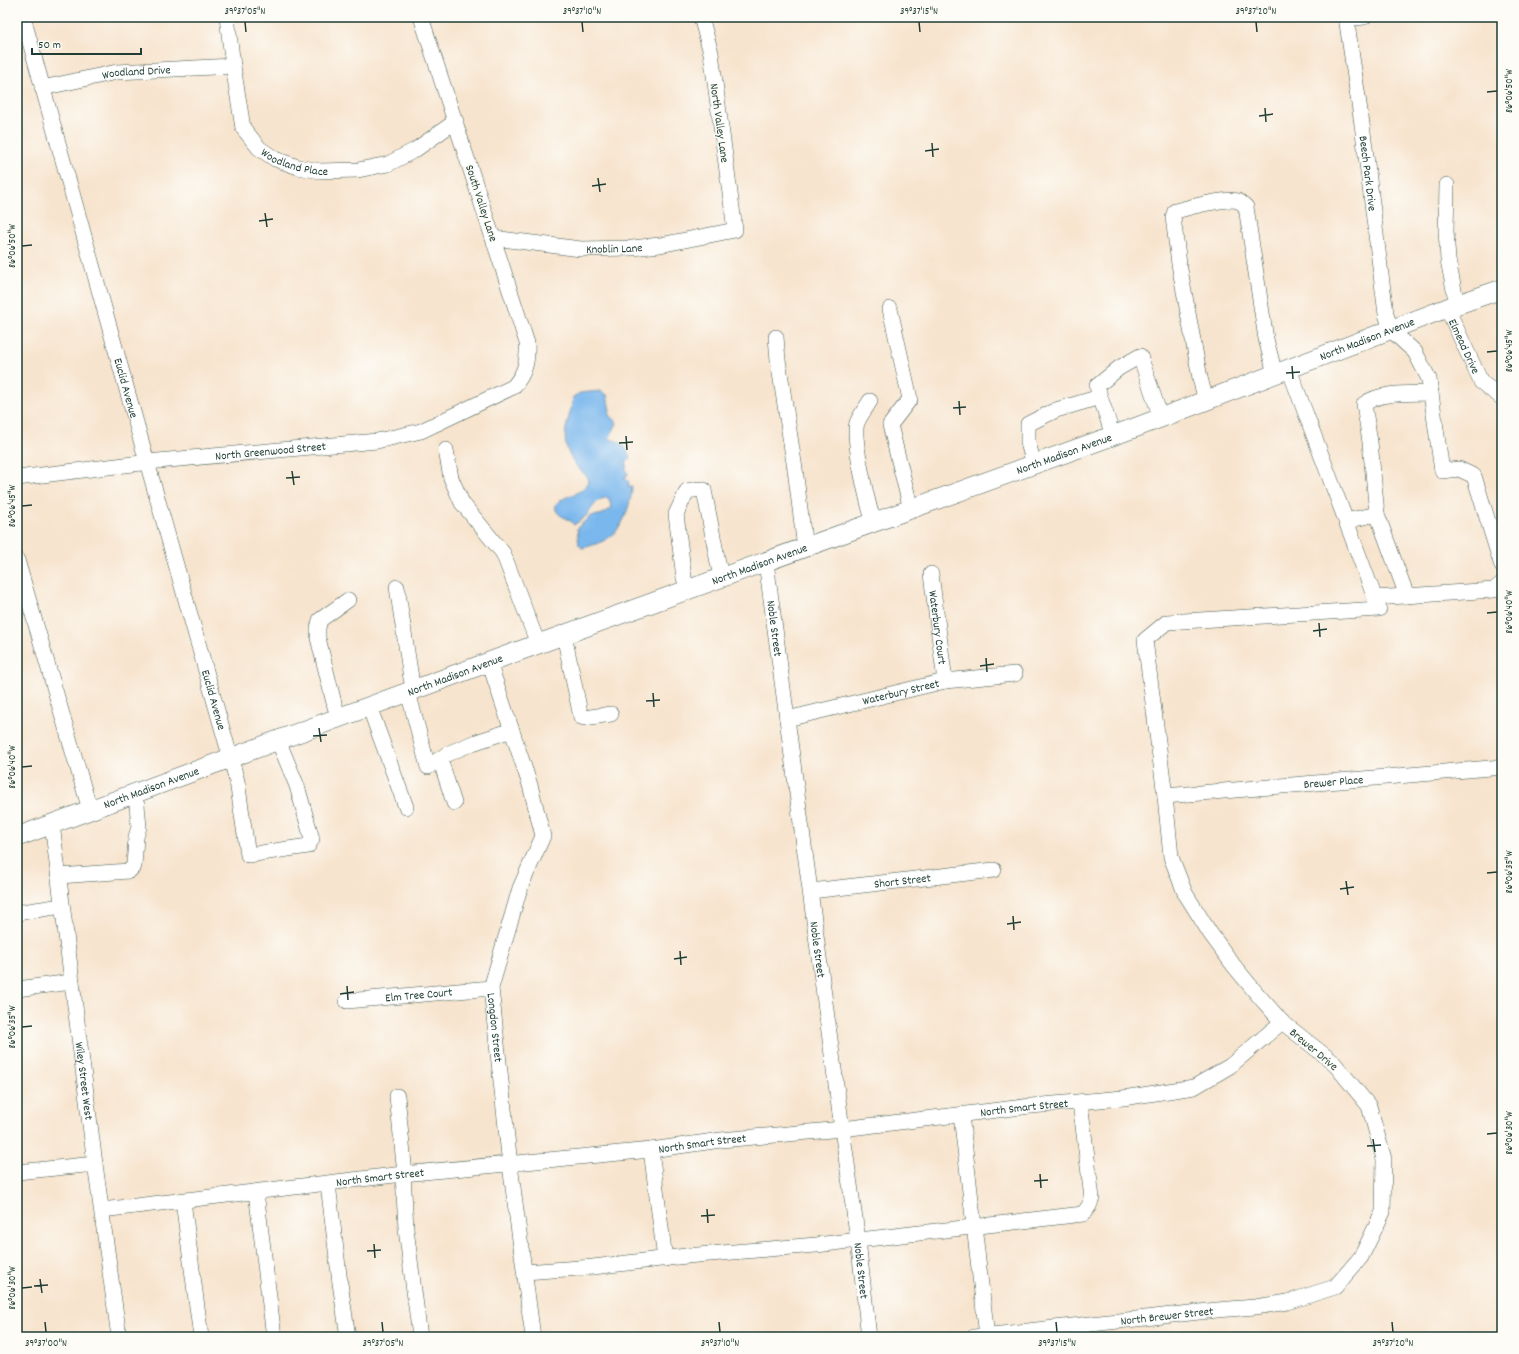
<svg xmlns="http://www.w3.org/2000/svg" width="1519" height="1354" font-family="Dekko,sans-serif">
<style>
.water{fill:#7ab7ed;stroke:#4c7a90}
.lines{fill:none;stroke-linecap:round;stroke-linejoin:round}
.minor-casing{stroke:#3f564b;stroke-width:16}
.major-casing{stroke:#3f564b;stroke-width:20}
.minor{stroke:#fff;stroke-width:15}
.major{stroke:#fff;stroke-width:19}
.ticks{fill:none;stroke:#1f3d34;stroke-width:1.5}
.labels{text-anchor:middle;stroke-width:3;stroke-linejoin:round;paint-order:stroke}
.street-label{font-size:12px;fill:#1f3d34;stroke:#fdfcf7}
.neatline{fill:none;stroke:#1f3d34;stroke-width:1.5}
.ticks-label{font-size:10px;text-anchor:middle;fill:#1f3d34}
</style>
<rect width="100%" height="100%" fill="#fdfcf7"/>
<filter id="ink" filterUnits="userSpaceOnUse"><feTurbulence type="fractalNoise" baseFrequency=".025" numOctaves="2"/><feDisplacementMap in="SourceGraphic" scale="8" xChannelSelector="R" yChannelSelector="G"/><feConvolveMatrix kernelMatrix="1 2 1 2 8 2 1 2 1" color-interpolation-filters="sRGB"/></filter>
<filter id="wash" filterUnits="userSpaceOnUse"><feTurbulence type="fractalNoise" baseFrequency=".012" numOctaves="4" result="noise"/><feDisplacementMap in="SourceGraphic" scale="16" xChannelSelector="R" yChannelSelector="G"/><feGaussianBlur stdDeviation="0.9" result="paint"/><feColorMatrix in="noise" values="0 0 0 0 0 0 0 0 0 0 0 0 0 0 0 0 0 1.4 0 .05"/><feComposite in="paint" operator="in"/></filter>
<g filter="url(#wash)">
<rect width="100%" height="100%" fill="#f7e4ce"/>
<path class="water" d="M600,391L607,395L610,411L609,415L617,423L609,439C622,441 626,447 631,459L627,461L626,469L628,475L624,477L629,482L628,487H632C632,494 630,501 628,508C620,534 608,542 582,548L579,545L577,528L591,516C601,515 604,515 611,507L609,498C599,497 595,504 589,512C586,517 579,521 574,525C568,515 556,519 555,505C566,493 582,497 589,480C586,473 577,469 573,461C557,436 570,423 573,397L580,393Z"/>
</g>
<g filter="url(#ink)">
<g class="lines">
<g class="minor-casing">
<g id="minor">
<path id="s1" d="M23,17L147,462L237,781L248,855L308,846L312,839L297,786L278,740"/>
<path id="s2" d="M227,17L233,66L243,128L259,148L275,159L298,167L320,171L358,170L388,164L415,150L456,121"/>
<path id="s3" d="M1346,17L1362,124L1386,314L1391,330L1415,352L1429,379L1442,471L1459,469L1474,476L1502,566"/>
<path d="M1346,19L1364,17"/>
<path id="s4" d="M42,88L117,72L233,66"/>
<path d="M1447,185L1446,231L1448,260L1457,305"/>
<path id="s5" d="M493,238L581,249L632,248L660,245L735,230L711,53L701,17"/>
<path id="s6" d="M1447,308L1481,382L1502,398"/>
<path d="M890,309L910,399L890,425L911,509"/>
<path d="M776,337L778,360L795,469L805,548"/>
<path d="M870,401C866,408 860,415 857,423C852,438 868,505 874,523"/>
<path d="M1206,401L1200,378L1179,264L1173,217L1175,211C1188,208 1226,197 1238,201C1241,202 1244,205 1246,207L1266,339L1275,374"/>
<path d="M1112,436C1109,418 1101,403 1097,386L1119,368L1140,356L1161,418"/>
<path d="M446,450L451,478L462,503L503,553L538,644"/>
<path d="M1034,464L1028,443V424L1056,410L1100,397"/>
<path id="s7" d="M17,478L158,461L377,441L421,431L513,387C525,374 528,361 527,343L421,17"/>
<path d="M1377,514L1407,596"/>
<path d="M1346,521L1377,514L1370,442L1364,404C1381,391 1410,394 1431,393"/>
<path d="M17,560L90,810"/>
<path id="s8" d="M766,562L842,1129L858,1240L869,1337"/>
<path id="s9" d="M931,574L945,681"/>
<path d="M397,587L411,678L414,690"/>
<path d="M688,590L684,578L676,514L687,491L700,489L704,490L721,578"/>
<path d="M1375,598L1494,590L1502,583"/>
<path d="M564,635L581,717L584,718L611,714"/>
<path id="s10" d="M489,662L530,785L543,836L520,888L491,988L510,1165L533,1337"/>
<path d="M408,692L428,767L447,754L473,743L512,730"/>
<path d="M369,706L406,807"/>
<path d="M341,717L335,707L318,638V628L320,620L348,600"/>
<path id="s11" d="M787,719L945,681L1015,674"/>
<path d="M440,759L454,803"/>
<path id="s12" d="M1165,796L1502,767"/>
<path id="s13" d="M52,824L95,1164L119,1337"/>
<path d="M59,876L129,871L134,866L136,837L139,827L137,805L132,794"/>
<path id="s14" d="M811,891L994,870"/>
<path d="M17,915L22,912L62,906"/>
<path d="M17,989L72,982"/>
<path id="s15" d="M347,1001L491,988"/>
<path d="M397,1096L405,1174"/>
<path d="M961,1115L987,1336"/>
<path d="M651,1150L665,1259"/>
<path d="M17,1172L95,1164"/>
<path d="M403,1174L406,1229L420,1337"/>
<path d="M328,1184L340,1283L348,1337"/>
<path d="M256,1192L274,1337"/>
<path d="M183,1201L201,1337"/>
<path id="s16" d="M102,1210L403,1174L651,1150L721,1140L842,1129L1031,1106L1123,1098L1194,1087L1230,1066L1282,1022"/>
<path d="M525,1272L593,1267L686,1256L816,1245L1083,1214L1089,1206L1092,1198L1080,1102"/>
<path id="s17" d="M974,1337L1217,1310L1255,1307L1288,1302L1335,1287L1361,1257L1383,1212L1384,1159L1369,1106L1333,1062L1282,1022L1258,995L1234,966L1210,933L1185,893L1171,857L1165,796L1145,640L1167,622L1379,609L1289,369"/>
</g>
</g>
<g class="major-casing">
<g id="major">
<path id="s18" d="M17,837L508,655L1137,427L1447,308L1502,289"/>
</g>
</g>
<use href="#minor" class="minor"/>
<use href="#major" class="major"/>
</g>
</g>
<path class="ticks" d="M245,22L246,32M582,22L583,32M919,22L920,32M1256,22L1257,32M1487,92L1497,91M1265,108L1266,122M1259,116L1273,114M932,143L933,157M925,151L939,149M598,178L600,192M592,186L606,184M265,213L267,227M259,221L273,219M22,246L32,245M1487,352L1497,351M1292,366L1293,379M1286,373L1300,372M959,401L960,415M953,408L966,407M626,436L627,450M619,443L633,442M292,471L294,485M286,478L300,477M22,506L32,505M1487,613L1497,612M1319,623L1320,637M1313,631L1327,629M986,658L987,672M980,666L994,664M653,693L654,707M646,701L660,700M319,728L321,742M313,736L327,735M22,767L32,766M1487,873L1497,872M1346,881L1348,895M1340,889L1354,887M1013,916L1014,930M1007,924L1021,922M680,951L681,965M674,959L687,957M347,986L348,1000M340,994L354,992M22,1027L32,1026M1487,1134L1497,1133M1373,1139L1375,1152M1367,1146L1381,1145M1040,1174L1041,1188M1034,1181L1048,1180M707,1209L708,1223M701,1216L715,1215M374,1244L375,1258M367,1251L381,1250M40,1279L42,1293M34,1286L48,1285M22,1288L32,1287M45,1322L46,1332M382,1322L383,1332M719,1322L720,1332M1056,1322L1057,1332M1392,1322L1393,1332"/>
<g class="labels">
<g class="street-label">
<text dy="4" stroke="none"><textPath href="#s4" startOffset="96">Woodland Drive</textPath></text>
<text transform="translate(720 123) rotate(82)" y="4">North Valley Lane</text>
<text dy="4" stroke="none"><textPath href="#s2" startOffset="177">Woodland Place</textPath></text>
<text dy="4" stroke="none"><textPath href="#s3" startOffset="158">Beech Park Drive</textPath></text>
<text transform="translate(482 203) rotate(72)" y="4">South Valley Lane</text>
<text dy="4" stroke="none"><textPath href="#s5" startOffset="122">Knoblin Lane</textPath></text>
<text dy="4" stroke="none"><textPath href="#s18" startOffset="1439">North Madison Avenue</textPath></text>
<text dy="4" stroke="none"><textPath href="#s6" startOffset="42">Elmead Drive</textPath></text>
<text dy="4" stroke="none"><textPath href="#s1" startOffset="385">Euclid Avenue</textPath></text>
<text dy="4" stroke="none"><textPath href="#s7" startOffset="255">North Greenwood Street</textPath></text>
<text dy="4" stroke="none"><textPath href="#s18" startOffset="1115">North Madison Avenue</textPath></text>
<text dy="4" stroke="none"><textPath href="#s18" startOffset="791">North Madison Avenue</textPath></text>
<text dy="4" stroke="none"><textPath href="#s8" startOffset="67">Noble Street</textPath></text>
<text dy="4" stroke="none"><textPath href="#s9" startOffset="54">Waterbury Court</textPath></text>
<text dy="4" stroke="none"><textPath href="#s18" startOffset="467">North Madison Avenue</textPath></text>
<text dy="4" stroke="none"><textPath href="#s11" startOffset="117">Waterbury Street</textPath></text>
<text dy="4" stroke="none"><textPath href="#s1" startOffset="709">Euclid Avenue</textPath></text>
<text dy="4" stroke="none"><textPath href="#s12" startOffset="169">Brewer Place</textPath></text>
<text dy="4" stroke="none"><textPath href="#s18" startOffset="143">North Madison Avenue</textPath></text>
<text dy="4" stroke="none"><textPath href="#s14" startOffset="92">Short Street</textPath></text>
<text dy="4" stroke="none"><textPath href="#s8" startOffset="391">Noble Street</textPath></text>
<text dy="4" stroke="none"><textPath href="#s15" startOffset="72">Elm Tree Court</textPath></text>
<text dy="4" stroke="none"><textPath href="#s10" startOffset="383">Longdon Street</textPath></text>
<text transform="translate(1314 1049) rotate(40)" y="4">Brewer Drive</text>
<text dy="4" stroke="none"><textPath href="#s13" startOffset="259">Wiley Street West</textPath></text>
<text dy="4" stroke="none"><textPath href="#s16" startOffset="928">North Smart Street</textPath></text>
<text dy="4" stroke="none"><textPath href="#s16" startOffset="604">North Smart Street</textPath></text>
<text dy="4" stroke="none"><textPath href="#s16" startOffset="280">North Smart Street</textPath></text>
<text dy="4" stroke="none"><textPath href="#s8" startOffset="715">Noble Street</textPath></text>
<text dy="4" stroke="none"><textPath href="#s17" startOffset="194">North Brewer Street</textPath></text>
</g>
</g>
<rect width="1519" height="1354" fill="none" stroke="#fdfcf7" stroke-width="44"/>
<path d="M32 48v6h109v-6" fill="none" stroke="#1f3d34" stroke-width="2"/>
<text x="38" y="48" font-size="12" fill="#1f3d34" stroke="#fdfcf7" stroke-width="3" paint-order="stroke">50 m</text>
<rect x="22" y="22" width="1475" height="1310" class="neatline"/>
<g class="ticks-label">
<text x="245" y="14">39°37'05"N</text>
<text x="582" y="14">39°37'10"N</text>
<text x="919" y="14">39°37'15"N</text>
<text x="1256" y="14">39°37'20"N</text>
<text transform="translate(1508 91) rotate(-90)" y="4">86°06'50"W</text>
<text transform="translate(11 246) rotate(-90)" y="4">86°06'50"W</text>
<text transform="translate(1508 351) rotate(-90)" y="4">86°06'45"W</text>
<text transform="translate(11 506) rotate(-90)" y="4">86°06'45"W</text>
<text transform="translate(1508 612) rotate(-90)" y="4">86°06'40"W</text>
<text transform="translate(11 767) rotate(-90)" y="4">86°06'40"W</text>
<text transform="translate(1508 872) rotate(-90)" y="4">86°06'35"W</text>
<text transform="translate(11 1027) rotate(-90)" y="4">86°06'35"W</text>
<text transform="translate(1508 1133) rotate(-90)" y="4">86°06'30"W</text>
<text transform="translate(11 1288) rotate(-90)" y="4">86°06'30"W</text>
<text x="46" y="1346">39°37'00"N</text>
<text x="383" y="1346">39°37'05"N</text>
<text x="720" y="1346">39°37'10"N</text>
<text x="1057" y="1346">39°37'15"N</text>
<text x="1393" y="1346">39°37'20"N</text>
</g>
</svg>
